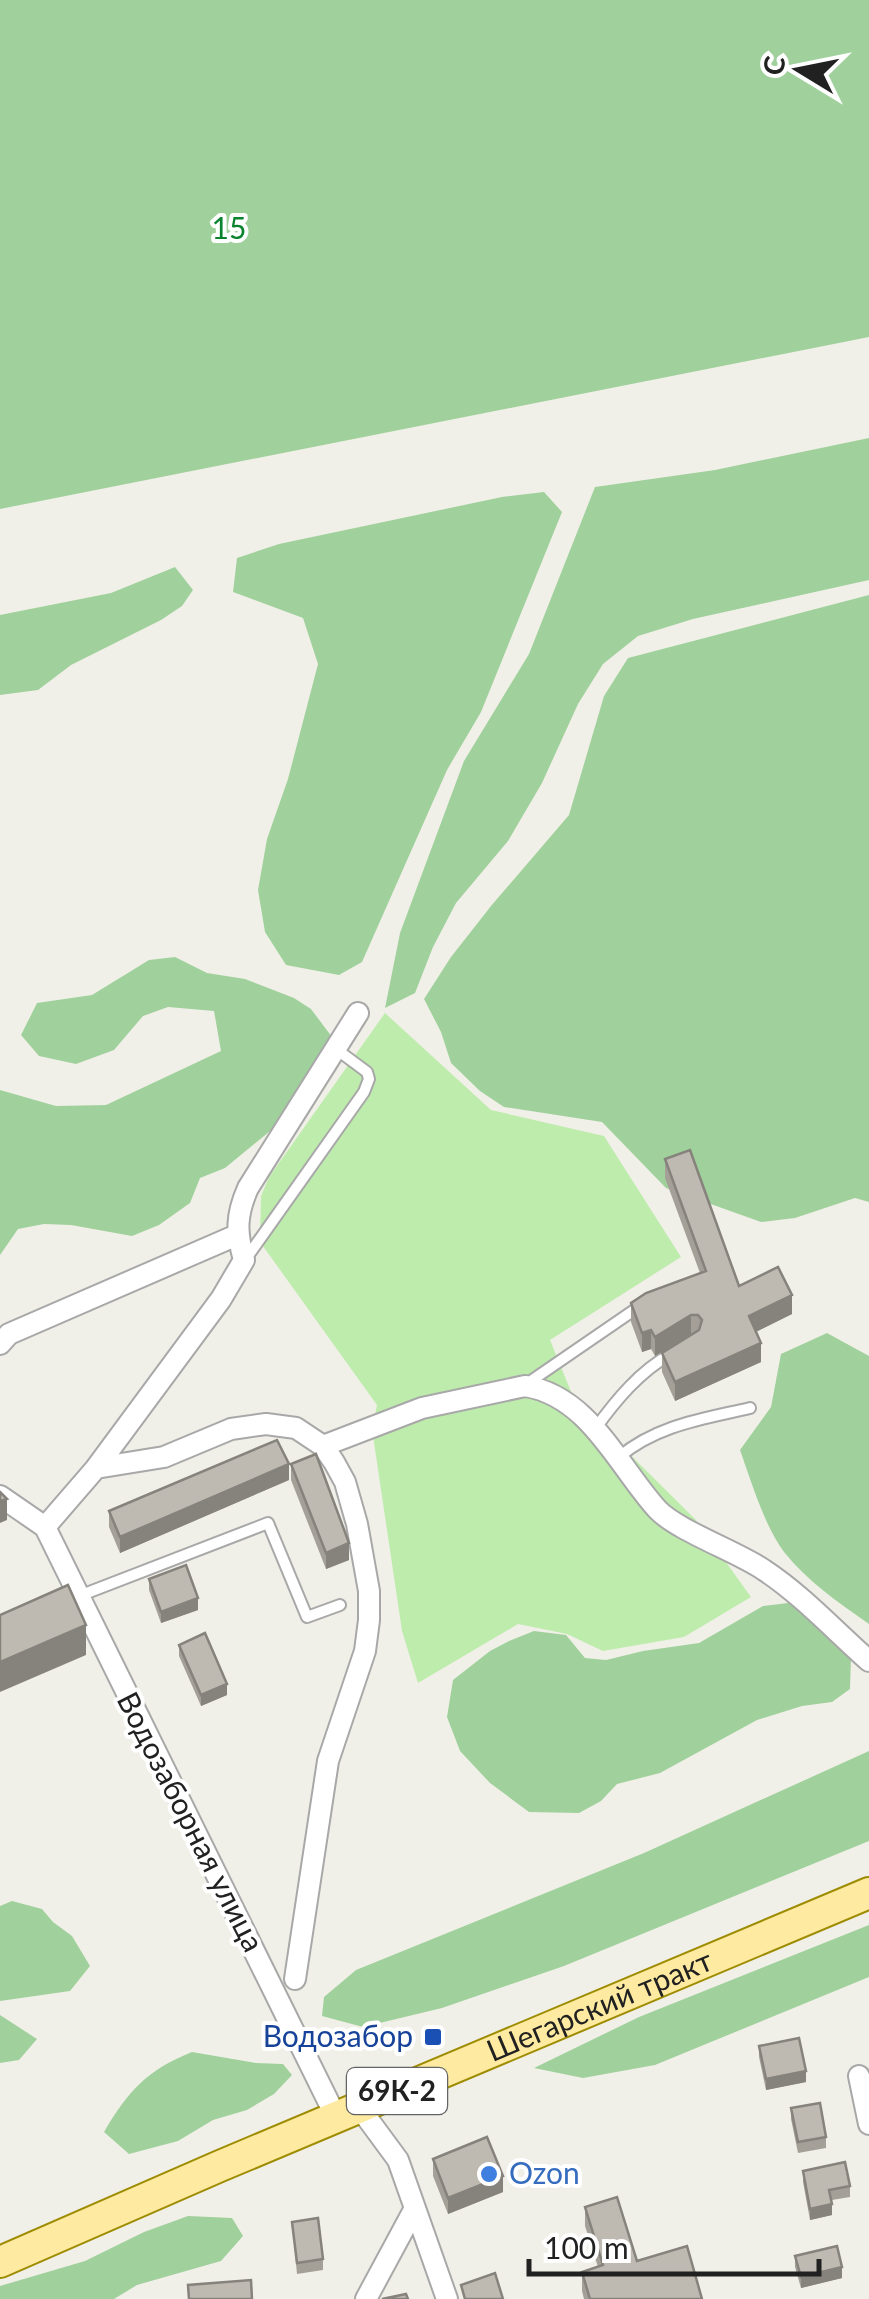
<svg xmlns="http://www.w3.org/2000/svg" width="869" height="2299" font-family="Lato,sans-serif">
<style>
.grass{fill:#beecad}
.forest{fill:#a0d19c}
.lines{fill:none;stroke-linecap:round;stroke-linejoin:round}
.lane-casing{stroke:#a8a8a8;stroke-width:14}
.street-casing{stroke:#a8a8a8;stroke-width:24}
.primary-casing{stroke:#9e8c00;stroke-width:34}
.lane{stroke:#fff;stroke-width:10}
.street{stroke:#fff;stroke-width:20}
.primary{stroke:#feeaa0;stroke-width:30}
.wall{fill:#a4a098}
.shaded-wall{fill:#86827c}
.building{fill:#bfbab1;stroke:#86827c;stroke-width:2.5}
.transit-dot{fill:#1a4fb4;stroke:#fff;stroke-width:4}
.shop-dot{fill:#3f7fe0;stroke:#fff;stroke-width:4}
.labels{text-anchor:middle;stroke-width:8;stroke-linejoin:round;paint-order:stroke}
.shield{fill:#fff;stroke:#646464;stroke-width:2.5}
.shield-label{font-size:28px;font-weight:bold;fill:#212121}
.park-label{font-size:30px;fill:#0a842f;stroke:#fff}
.street-label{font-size:30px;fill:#212121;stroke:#fff}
.transit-label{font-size:30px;fill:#164399;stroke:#fff;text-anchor:end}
.shop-label{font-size:30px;fill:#366cbe;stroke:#fff;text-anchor:start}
</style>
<rect width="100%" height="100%" fill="#f1f0e8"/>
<path class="grass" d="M385,1013L491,1110L604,1136L681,1257L550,1340L574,1399L695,1519L751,1597L684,1637L603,1651L567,1634L518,1624L418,1683L402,1631L372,1429L377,1405L260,1242L261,1196L269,1177Z"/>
<path class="forest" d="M0,0H869V337L0,509Z
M869,438V580L693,619L638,636L603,664L578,704L542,783L508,841L456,903L433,947L415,993L385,1008L400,933L464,761L529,654L595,487L715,470Z
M544,492L562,512L481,712L447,770L362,962L339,975L286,965L265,932L258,890L267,839L288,779L318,664L303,618L233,592L237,558L279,544L502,497Z
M175,567L193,590L182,606L161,620L71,665L38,690L0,695V615L111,593Z
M869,595V1202L855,1198L795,1218L761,1222L666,1188L602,1122L504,1107L480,1091L451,1063L441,1032L424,999L451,957L491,906L569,815L604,696L628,658Z
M175,957L207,973L245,979L294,998L311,1009L335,1041L298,1108L225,1168L200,1178L190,1203L159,1225L132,1236L71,1225L44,1224L18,1229L0,1255V1090L56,1106L106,1105L221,1051L214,1011L168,1007L143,1016L114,1050L76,1064L39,1056L21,1035L37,1003L92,995L149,960Z
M827,1333L869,1356V1624C839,1603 807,1581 784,1552C765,1527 751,1481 740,1450L771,1407L781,1354Z
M805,1601L851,1657L850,1689L832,1702L802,1706L757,1720L660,1773L617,1784L601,1801L579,1813L529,1812L490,1783L460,1751L447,1717L453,1680L490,1651L509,1641L534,1631L566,1635L585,1658L606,1660L643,1651L699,1643L763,1606Z
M869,1751V1841L564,1966L442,2008L363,2027L322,2016L324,1997L356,1970L644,1853Z
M12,1901L42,1909L53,1922L72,1936L90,1966L70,1991L0,2001V1906Z
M869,1925V1977L655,2065L583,2078L534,2068L639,2017Z
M0,2015L37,2039L19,2060L0,2063Z
M192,2052L256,2063L283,2064L292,2075L274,2094L247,2110L213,2120L178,2141L129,2154L104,2132C128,2091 147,2070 192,2052Z
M188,2216L232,2218L243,2236L221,2261L137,2285L114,2299H0V2286L85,2261L144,2232Z"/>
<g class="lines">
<g class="lane-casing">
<path id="lane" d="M245,1260L364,1092L369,1079L367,1072L336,1049
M525,1385L643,1304
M595,1429C616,1400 640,1371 671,1354
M619,1457C657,1425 703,1419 750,1408
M79,1596L268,1523L307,1617L340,1605"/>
</g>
<g class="street-casing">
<path id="street" d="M0,1344L9,1334L237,1235
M323,1446L422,1408L525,1386C589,1396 618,1466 657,1509C676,1530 738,1552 764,1570C802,1595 835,1631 869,1661
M96,1468L221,1299L244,1260C236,1232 236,1215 248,1188L358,1013
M0,1496L45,1527L336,2117
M45,1527L96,1468L164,1457L231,1429L266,1424L296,1428L323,1446L334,1462L345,1482L357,1524L369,1591V1620L365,1651L328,1761L295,1979
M859,2076L869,2124
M359,2107L398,2160L447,2299
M366,2299L415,2208"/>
</g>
<g class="primary-casing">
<g id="primary">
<path id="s1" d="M0,2262L220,2166L869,1893"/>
</g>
</g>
<use href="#lane" class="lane"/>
<use href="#street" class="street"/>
<use href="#primary" class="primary"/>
</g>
<path class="wall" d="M665,1159L739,1286L792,1314L756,1332L761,1362L675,1401L662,1372V1353L693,1334L655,1356L651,1349L642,1352L631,1322V1303L700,1273L665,1178Z
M291,1464L349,1560L326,1569L291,1480Z
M289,1480L120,1553L109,1527V1511Z
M149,1579L198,1610L161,1623L149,1590Z
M179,1645L227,1695L201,1706L179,1656Z
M759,2046L806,2082L766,2090L759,2057Z
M791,2108L826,2137V2148L798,2153L791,2119Z
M433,2159L503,2192L448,2214L433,2176Z
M803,2171L850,2186V2197L832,2200V2215L810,2220L803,2182Z
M585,2207L637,2261L702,2299H584L582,2291V2272L598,2267L585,2226Z
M292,2222L323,2259V2270L297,2274Z
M795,2256L842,2278L801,2288L795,2267Z"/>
<path class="shaded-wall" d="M792,1295V1314L749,1335V1316Z
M691,1315V1334L655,1356V1337Z
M651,1330V1349L642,1352V1333Z
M761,1343V1362L675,1401V1382Z
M289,1464V1480L120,1553V1537Z
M7,1499V1520L0,1523V1501Z
M349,1543V1560L326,1569V1553Z
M198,1598V1610L161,1623V1612Z
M86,1625V1655L0,1692V1662Z
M227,1684V1695L201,1706V1695Z
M806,2071V2082L766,2090V2079Z
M503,2176V2192L448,2214V2198Z
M832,2204V2215L810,2220V2209Z
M842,2267V2278L801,2288V2277Z"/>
<path class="building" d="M690,1150L739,1286L778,1267L792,1295L749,1316L761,1343L675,1382L662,1353L699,1330L702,1320L698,1315H691L655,1337L651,1330L642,1333L631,1303L646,1293L706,1271L665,1159Z
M277,1440L289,1464L120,1537L109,1511Z
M316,1454L349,1543L326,1553L291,1464Z
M0,1492L7,1499L0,1501Z
M186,1565L198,1598L161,1612L149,1579Z
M68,1585L86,1625L0,1662V1615Z
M205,1633L227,1684L201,1695L179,1645Z
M799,2038L806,2071L766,2079L759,2046Z
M820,2103L826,2137L798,2142L791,2108Z
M487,2137L503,2176L448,2198L433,2159Z
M845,2162L850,2186L829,2190L832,2204L810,2209L803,2171Z
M617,2197L637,2261L687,2246L702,2299H590L582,2272L603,2265L585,2207Z
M318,2218L323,2259L297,2263L292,2222Z
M837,2246L842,2267L801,2277L795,2256Z
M495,2273L503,2299H465L461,2285Z
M251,2280L252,2299H189L188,2285Z
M406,2294L408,2299H382Z"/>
<rect class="transit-dot" x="423" y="2027" width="20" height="20" rx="5"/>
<circle class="shop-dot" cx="489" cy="2174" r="10"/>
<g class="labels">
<rect class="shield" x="347" y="2068" width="100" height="46" rx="8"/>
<g class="shield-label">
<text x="397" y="2101">69К-2</text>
</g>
<g class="park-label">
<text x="229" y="239">15</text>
</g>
<g class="street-label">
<text transform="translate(190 1822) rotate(63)" y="10">Водозаборная улица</text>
<text dy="10" stroke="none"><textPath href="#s1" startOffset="652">Шегарский тракт</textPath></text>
</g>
<g class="transit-label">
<text x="413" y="2047">Водозабор</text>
</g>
<g class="shop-label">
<text x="509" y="2184">Ozon</text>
</g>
</g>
<g transform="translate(799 70) rotate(280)" stroke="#ffffff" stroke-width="8" paint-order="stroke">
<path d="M0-8L18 38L0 25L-18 38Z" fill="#212121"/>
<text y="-15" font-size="28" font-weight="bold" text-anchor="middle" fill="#212121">С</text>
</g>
<path d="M529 2259v15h290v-15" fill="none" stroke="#212121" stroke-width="5"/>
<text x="544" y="2259" font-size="30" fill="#212121" stroke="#ffffff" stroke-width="8" paint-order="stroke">100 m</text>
</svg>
